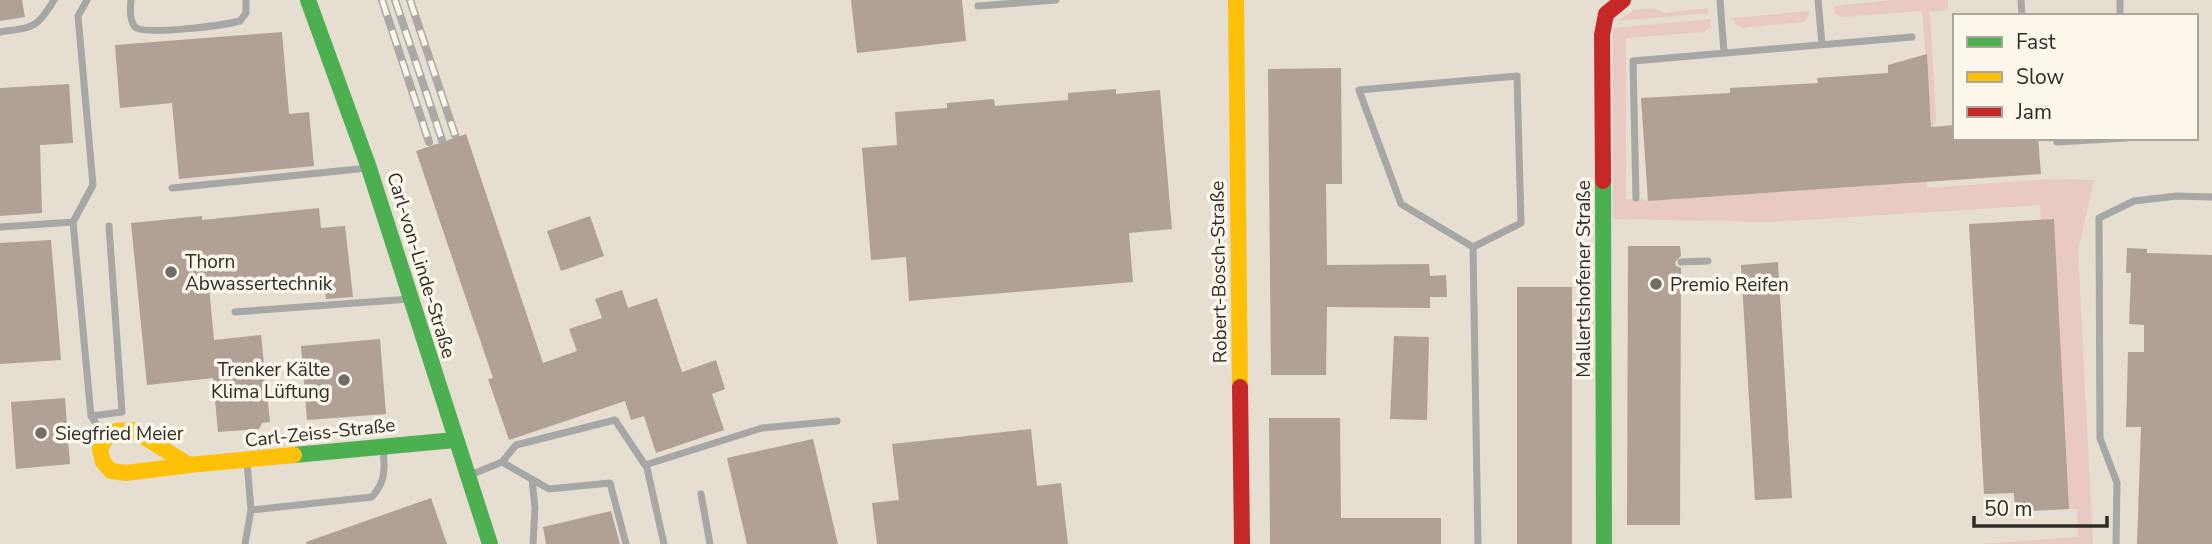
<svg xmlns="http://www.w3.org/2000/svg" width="2212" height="544" font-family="'Nunito Sans',sans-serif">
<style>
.built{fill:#e5ded1;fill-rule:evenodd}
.green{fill:#e9c9c4}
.building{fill:#b0a095}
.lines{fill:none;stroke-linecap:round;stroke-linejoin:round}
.lane{stroke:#a7a7a5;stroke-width:7}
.fast{stroke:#4caf50;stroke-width:16}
.slow{stroke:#ffc107;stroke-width:16}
.jam{stroke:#c62828;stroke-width:16}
.rail-casing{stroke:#aba8a6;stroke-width:8}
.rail{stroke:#fdf6eb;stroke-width:5;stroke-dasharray:16;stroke-linecap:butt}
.poi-dot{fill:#706e69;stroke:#fdf6eb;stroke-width:2.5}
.labels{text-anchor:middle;stroke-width:7;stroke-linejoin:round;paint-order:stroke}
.poi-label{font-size:19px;fill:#2e2c28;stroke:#fdf6eb;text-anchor:start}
.street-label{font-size:19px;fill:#2e2c28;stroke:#fdf6eb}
</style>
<rect width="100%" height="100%" fill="#ece8e2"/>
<path class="built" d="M0,0H2212V544H0ZM1955,16H2196V138H1955Z"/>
<path class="green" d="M1892,0H1948V10L1930,12L1936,120L1931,130L1923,132L1927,188L2052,179L2094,180L2078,251L2093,544H1980L2078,537L2077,509H2069L2054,219L2041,220L2040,205L1771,222L1613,219V28L1710,19L1711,26L1704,32L1626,38V200L1636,198L1648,201L1915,183L1912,124L1931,123L1922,11L1841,17L1835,13L1834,6Z
M1656,8L1663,13L1708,8L1709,13L1618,21L1634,10Z
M1809,11V15L1804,22L1743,28L1735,24L1733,18Z"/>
<path class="building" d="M0,0H22L25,17L0,21Z
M851,0H962L966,41L857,53Z
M282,32L289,114L309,112L314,166L179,179L172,103L120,108L115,45Z
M1927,54L1931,127L1955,125V138H2038L2041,174L1648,201L1641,98L1730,93V88L1818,83L1817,78L1888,73V65Z
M1341,68L1342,184H1326L1327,265L1429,264L1430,276L1446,275L1447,297H1430V308L1327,307L1326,375H1271L1268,69Z
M69,84L73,143L40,145L42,213L0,216V88Z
M1116,89V94L1160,90L1172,229L1129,233L1133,282L909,301L906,257L871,260L862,148L897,145L895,112L947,108V103L994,99L995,106L1068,100V93Z
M466,134L543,363L577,351L569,329L602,318L595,299L622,290L628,308L657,298L682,372L716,360L725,389L712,394L724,430L656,453L644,416L631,420L625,401L509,440L488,379L493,378L416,151Z
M319,208L321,228L345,226L353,297L326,299L323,275L209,287L214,340L261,335L270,422L262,423L259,429L218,432L213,378L147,385L131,223L202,216V220Z
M590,216L604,256L561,271L547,231Z
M2054,219L2069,509L2015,512L2014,493L1984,494L1969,224Z
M51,240L61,360L0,364V243Z
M1628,246H1680L1681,256L1675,262L1676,266L1681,268L1680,525H1627Z
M2127,248L2147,249V253L2212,255V544H2137L2141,427H2126L2128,352H2144V325L2129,324L2131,273H2126Z
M1778,262L1792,498L1755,500L1741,265Z
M1517,287H1572V544H1517Z
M1394,336L1429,337L1427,420L1390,419Z
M380,339L386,414L307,420L301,346Z
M65,398L70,464L16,469L11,402Z
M1269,418H1340L1341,518H1441V544H1270Z
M1031,429L1037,486L1061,483L1068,544H877L872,503L899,500L892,444Z
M813,439L838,544H747L727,458Z
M431,498L447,544H307L306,542Z
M611,511L620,544H546L543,527Z"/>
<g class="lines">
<path class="lane" d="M87,0L78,16L93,185L73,222L91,416L105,437
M131,0C130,8 129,20 135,27C145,36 225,25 240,21L246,13V0
M1720,0L1724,53
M1818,0L1822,44
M2021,0L2022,16
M2120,0V16
M978,6L1056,0
M0,32C33,27 36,30 54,0
M1517,76L1521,223L1473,247L1401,204L1359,90Z
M2057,138V142L2126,138
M172,188L368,168
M1636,198L1633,61L1912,37
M0,227L73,222
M1473,247L1478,544
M1681,262L1708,261
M235,312L410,299
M91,416L122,412L109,226
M247,462L251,510L372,497C386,481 385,469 383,448
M502,462L516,445L615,420L647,468L664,544
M645,465L762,428L837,421
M468,476L502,462L549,489L610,483L626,544
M532,479L535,508L533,544
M701,494L710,544
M245,544L251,510
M2116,544L2117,483L2100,438L2099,218L2134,201L2177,196L2212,197"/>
<path class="fast" d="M308,0L368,165L490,544
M1603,181L1604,544
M294,455L455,440"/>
<path class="slow" d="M1236,0L1240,387
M189,465L126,473L111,471L103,462L100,449L106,438L116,431L133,430L189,465L294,455"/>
<path class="jam" d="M1603,181L1602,35L1606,14L1623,0
M1240,387L1242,544"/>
<g class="rail-casing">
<path id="rail" d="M382,0L429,142
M395,0L442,140
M410,0L455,135"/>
</g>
<use href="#rail" class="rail"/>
</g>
<g class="poi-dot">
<circle cx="171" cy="272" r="7"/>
<circle cx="1656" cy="284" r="7"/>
<circle cx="344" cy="380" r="7"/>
<circle cx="41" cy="433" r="7"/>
</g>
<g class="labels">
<g class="poi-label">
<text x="185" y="268">Thorn<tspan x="185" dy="22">Abwassertechnik</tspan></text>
<text x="1670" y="291">Premio Reifen</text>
<text x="330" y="376" text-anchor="end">Trenker Kälte<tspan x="330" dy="22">Klima Lüftung</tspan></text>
<text x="55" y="440">Siegfried Meier</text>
</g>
<g class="street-label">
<text transform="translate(422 265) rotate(73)" y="7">Carl-von-Linde-Straße</text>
<text transform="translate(1218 272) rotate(-91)" y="7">Robert-Bosch-Straße</text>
<text transform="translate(1583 279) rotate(-90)" y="7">Mallertshofener Straße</text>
<text transform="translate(320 432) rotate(-6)" y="7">Carl-Zeiss-Straße</text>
</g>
</g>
<rect x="1953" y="14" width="245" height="126" fill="#fdf6eb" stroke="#aaa59d" stroke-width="2"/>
<rect x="1967" y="37" width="35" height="10" fill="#4caf50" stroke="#aaa59d" stroke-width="2"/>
<text x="2016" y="49" font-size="21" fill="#2e2c28">Fast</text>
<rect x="1967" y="72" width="35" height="10" fill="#ffc107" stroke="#aaa59d" stroke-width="2"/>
<text x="2016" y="84" font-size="21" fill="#2e2c28">Slow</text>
<rect x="1967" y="107" width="35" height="10" fill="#c62828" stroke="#aaa59d" stroke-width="2"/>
<text x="2016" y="119" font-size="21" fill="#2e2c28">Jam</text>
<path d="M1974 516v10h133v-10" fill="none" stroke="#2e2c28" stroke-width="3.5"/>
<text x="1984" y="516" font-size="21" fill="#2e2c28" stroke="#fdf6eb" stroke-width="5" paint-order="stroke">50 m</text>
</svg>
